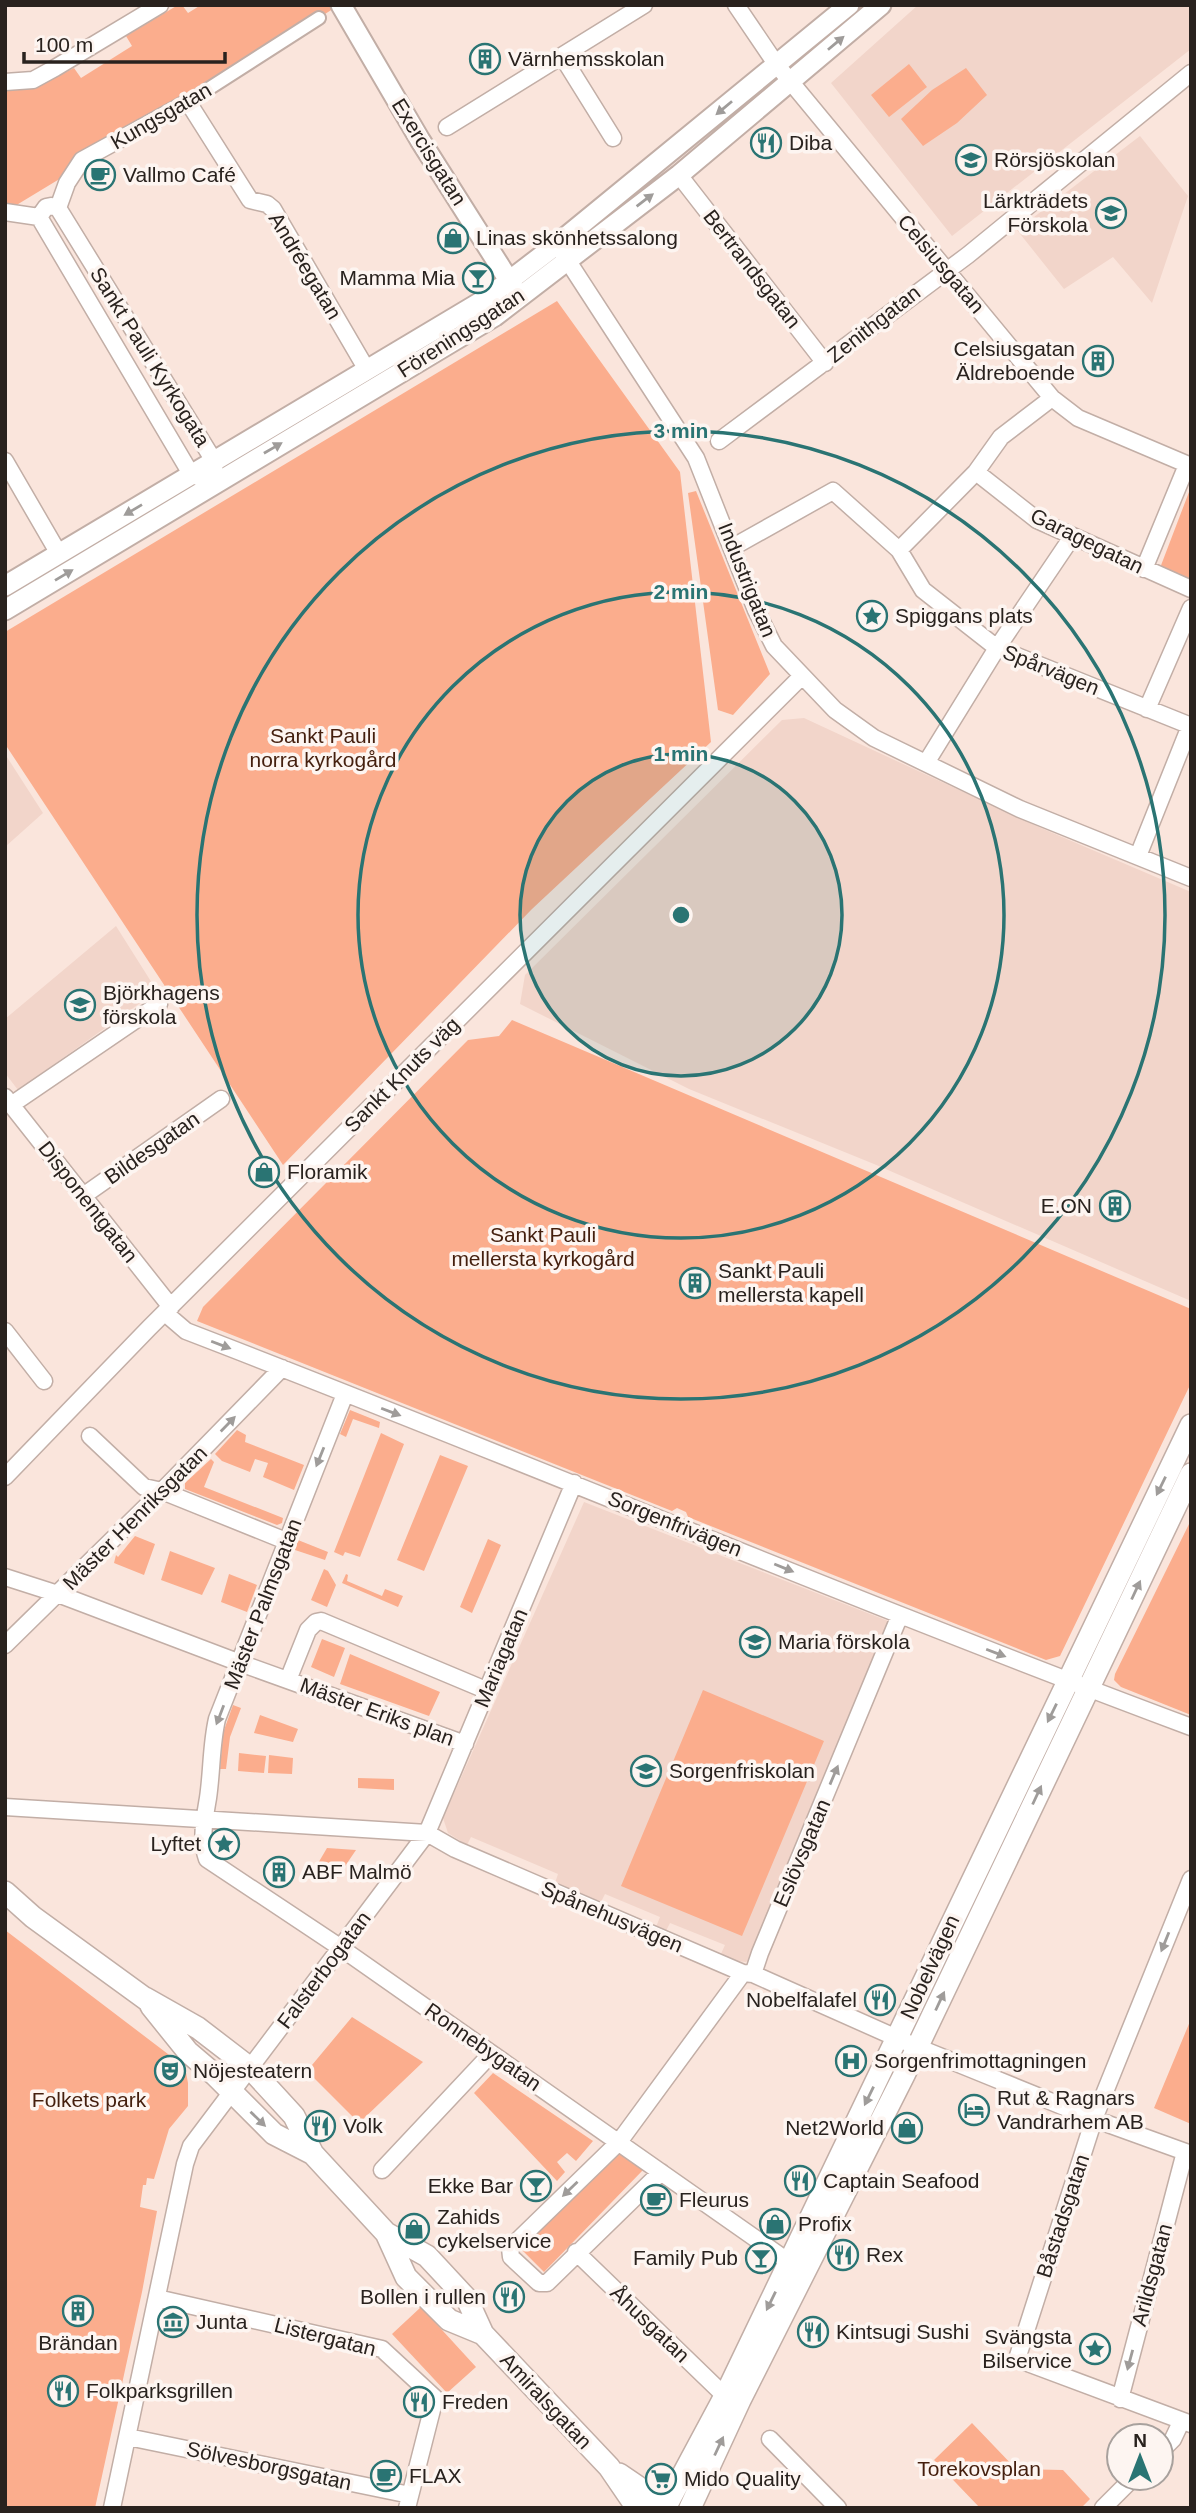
<svg xmlns="http://www.w3.org/2000/svg" width="1196" height="2513" font-family="Arial,sans-serif">
<style>
.built{fill:#f2d5ca}
.green{fill:#fbad8d}
.lines{fill:none;stroke-linecap:round;stroke-linejoin:round}
.pedestrian-casing{stroke:#c2aea6;stroke-width:16}
.minor-casing{stroke:#c2aea6;stroke-width:19}
.tertiary-casing{stroke:#c2aea6;stroke-width:23}
.secondary-casing{stroke:#c2aea6;stroke-width:24}
.pedestrian{stroke:#fff;stroke-width:12}
.minor{stroke:#fff;stroke-width:16}
.tertiary{stroke:#fff;stroke-width:19}
.secondary{stroke:#fff;stroke-width:21}
.oneway{fill:#9f9c9a}
.ring{fill:none;stroke:#2a7473;stroke-width:3.5}
.labels{text-anchor:middle;stroke-width:7;stroke-linejoin:round;paint-order:stroke}
.poi-label{font-size:21px;fill:#29221e;stroke:#fdf5f1;text-anchor:start}
.street-label{font-size:21px;fill:#29221e;stroke:#fdf5f1}
.park-label{font-size:21px;fill:#441f0e;stroke:#fdf5f1}
.centre{fill:#2a7473;stroke:#fdf5f1;stroke-width:3.5}
.ring-label{font-size:21px;text-anchor:middle;font-weight:bold;fill:#2a7473;stroke:#fdf5f1;stroke-width:7;stroke-linejoin:round;paint-order:stroke}
</style>
<rect width="100%" height="100%" fill="#fae5dc"/>
<path class="built" d="M918,5H1187L1191,10V49L952,236L831,83Z
M1140,136L1188,196L1152,303L1113,257L1064,289L1017,230Z
M804,718L1041,828L1191,892V1301L874,1164L689,1089L520,1004L525,975L782,720Z
M5,754L43,813L5,847Z
M116,926L157,991L18,1090L5,1073V1019Z
M584,1502L888,1621L889,1626L750,1959L746,1962L737,1961L721,1954L725,1945L670,1923L666,1931L656,1927L660,1917L605,1894L601,1902L555,1883L558,1874L471,1837L467,1845L448,1833L443,1818Z"/>
<path class="green" d="M178,5H182L188,13L201,5H339L208,89L5,212V89L42,84L74,68L81,78L132,46L126,36Z
M909,64L927,87L889,117L871,95Z
M966,68L987,95L957,123L923,146L901,119L932,90Z
M557,301L680,472L711,742L532,909L283,1165L5,744V632Z
M696,491L770,674L733,715L718,710L688,493Z
M1189,492L1191,493V582L1160,568Z
M512,1020L1191,1309V1383L1060,1656L1046,1660L688,1517L686,1512L677,1508L672,1511L197,1321L203,1307L468,1040L499,1036Z
M350,1410L380,1422L379,1428L353,1419L346,1437L340,1434Z
M237,1430L246,1435L245,1442L304,1465L294,1490L263,1477L268,1463L255,1459L250,1472L222,1461L215,1454Z
M381,1433L404,1444L360,1557L345,1552L343,1556L334,1552Z
M440,1455L468,1466L424,1571L397,1560Z
M211,1459L214,1462L204,1487L283,1518L282,1523L277,1525L185,1489V1483Z
M1191,1520V1715L1121,1687L1114,1680L1115,1674Z
M135,1536L155,1544L144,1575L114,1563L116,1555L118,1557Z
M488,1539L501,1545L472,1613L460,1607Z
M298,1540L328,1552L325,1560L295,1550Z
M170,1551L215,1568L202,1595L161,1580Z
M324,1569L328,1571L336,1585L327,1607L311,1600Z
M229,1574L257,1585L247,1612L221,1602Z
M346,1574L348,1575L347,1581L382,1596L385,1589L403,1596L398,1607L342,1583Z
M322,1639L345,1648L334,1677L311,1667Z
M350,1654L440,1692L429,1716L340,1684Z
M703,1690L824,1741L742,1936L621,1886Z
M233,1705L241,1708L230,1737L226,1769H220L223,1733Z
M260,1715L298,1729L293,1742L254,1733Z
M239,1753L266,1756L264,1773L238,1771Z
M269,1755L293,1758L292,1774L268,1773Z
M358,1778L394,1779V1790L358,1788Z
M327,1848L356,1850L337,1878L317,1865Z
M5,1930L185,2067L188,2083V2106L169,2129L154,2179L147,2178L146,2185H143L140,2207L157,2211L142,2292L95,2508H5Z
M352,2017L423,2062L359,2123L307,2071Z
M1191,2019V2124L1154,2108Z
M493,2073L593,2141L576,2161L567,2153L557,2162L565,2172L557,2181L474,2093Z
M616,2143L643,2170L544,2272L517,2245Z
M421,2307L476,2367L447,2393L392,2334Z
M972,2423L1016,2469L1063,2470L1090,2499L1081,2508H980L934,2460Z"/>
<g class="lines">
<g class="pedestrian-casing">
<path id="pedestrian" d="M188,102L319,18"/>
</g>
<g class="minor-casing">
<path id="minor" d="M736,5L776,64L1052,398L1078,418L1191,466
M562,56L613,138
M5,82L33,80L55,68L160,5
M447,127L644,5
M679,175L825,363
M51,206L58,208L214,461L215,484L191,474L39,217L46,207Z
M58,208L67,183L82,160L188,102L250,200L267,204L273,209L367,370
M5,212L39,217
M562,252L696,458L756,610L774,646L835,710L874,738L1020,809L1191,878
M1052,398L1001,437L976,472L1037,520L1191,589
M719,441L968,255L1191,73
M5,461L59,554
M733,547L833,491L899,550L923,590L997,648L1191,726
M899,550L976,472
M1144,569L1187,465
M1147,709L1191,608
M926,763L997,648L1072,537
M1138,856L1190,726
M5,1097L171,1307
M11,1105L159,1004
M83,1196L221,1099
M165,1313L186,1331C522,1460 853,1601 1191,1727
M5,1331L44,1381
M345,1394L217,1719C211,1745 212,1771 208,1798C205,1816 200,1840 207,1859L341,1948L789,2262
M90,1436L144,1487L162,1491L286,1541
M5,1477L149,1328L801,677
M5,1577L58,1594L240,1663L465,1744
M5,1645L162,1491L282,1368
M288,1680L308,1630L316,1622L321,1621L488,1691
M5,1807L427,1833L455,1849L743,1973L753,1974L917,2047L1094,2119L1191,2154
M1191,1879L1094,2119L1017,2359L1191,2424
M753,1974L760,1953L900,1615
M382,2170L491,2054
M661,2172L547,2283H539L511,2257L510,2248L619,2142L743,1973
M576,2252L725,2396
M157,2298L382,2349L435,2398L407,2508
M1120,2399L1185,2152
M128,2437L410,2495
M770,2439L838,2508
M1161,2451L1173,2439L1181,2422
M112,2508L185,2164L191,2146L427,1833L574,1483
M1103,2508L1133,2478"/>
</g>
<g class="tertiary-casing">
<path id="tertiary" d="M341,5L420,140L515,290
M5,586L484,300L556,245L849,5
M5,610L495,316L679,175L881,5"/>
</g>
<g class="secondary-casing">
<path id="secondary" d="M5,1892L33,1917L154,2005
M145,1998L198,2028L250,2068L294,2116L313,2154L386,2233L406,2277L449,2320L483,2334
M151,2006L188,2052L215,2075L274,2134L313,2154
M386,2233L427,2256L467,2299L483,2334L609,2467L637,2508
M619,2474L644,2491L662,2508
M665,2508L725,2396L1191,1425
M690,2508L740,2400L904,2075L1191,1474"/>
</g>
<use href="#pedestrian" class="pedestrian"/>
<use href="#minor" class="minor"/>
<use href="#tertiary" class="tertiary"/>
<use href="#secondary" class="secondary"/>
</g>
<defs><path id="oneway-solid" d="M-6-.8H1V-3.2L6.5 0L1 3.2V.8H-6Z" transform="scale(1.75)"/></defs>
<g class="oneway">
<use href="#oneway-solid" transform="translate(836 43) rotate(-40)"/>
<use href="#oneway-solid" transform="translate(724 108) rotate(140)"/>
<use href="#oneway-solid" transform="translate(645 200) rotate(-37)"/>
<use href="#oneway-solid" transform="translate(273 448) rotate(-30)"/>
<use href="#oneway-solid" transform="translate(133 510) rotate(149)"/>
<use href="#oneway-solid" transform="translate(64 575) rotate(-31)"/>
<use href="#oneway-solid" transform="translate(221 1345) rotate(21)"/>
<use href="#oneway-solid" transform="translate(391 1412) rotate(21)"/>
<use href="#oneway-solid" transform="translate(228 1424) rotate(-46)"/>
<use href="#oneway-solid" transform="translate(320 1457) rotate(112)"/>
<use href="#oneway-solid" transform="translate(1161 1486) rotate(116)"/>
<use href="#oneway-solid" transform="translate(784 1568) rotate(22)"/>
<use href="#oneway-solid" transform="translate(1136 1590) rotate(-65)"/>
<use href="#oneway-solid" transform="translate(996 1653) rotate(21)"/>
<use href="#oneway-solid" transform="translate(1052 1713) rotate(116)"/>
<use href="#oneway-solid" transform="translate(220 1715) rotate(111)"/>
<use href="#oneway-solid" transform="translate(834 1775) rotate(-67)"/>
<use href="#oneway-solid" transform="translate(1037 1795) rotate(-65)"/>
<use href="#oneway-solid" transform="translate(1165 1942) rotate(112)"/>
<use href="#oneway-solid" transform="translate(940 2001) rotate(-65)"/>
<use href="#oneway-solid" transform="translate(869 2096) rotate(116)"/>
<use href="#oneway-solid" transform="translate(258 2119) rotate(44)"/>
<use href="#oneway-solid" transform="translate(570 2189) rotate(136)"/>
<use href="#oneway-solid" transform="translate(771 2301) rotate(116)"/>
<use href="#oneway-solid" transform="translate(1130 2360) rotate(105)"/>
<use href="#oneway-solid" transform="translate(719 2446) rotate(-65)"/>
</g>
<circle cx="681" cy="915" r="161" fill="#2a7473" fill-opacity=".12"/>
<g class="ring">
<circle cx="681" cy="915" r="161"/>
<circle cx="681" cy="915" r="323"/>
<circle cx="681" cy="915" r="484"/>
</g>
<defs>
<g id="building-ring" transform="scale(1.575)"><circle r="9.5" fill="#fdf5f1" stroke="#2a7473" stroke-width="1.5"/><path d="M-4-6H4V6H1V3H-1V6H-4ZM-2.5-4.3h1.7v1.8h-1.7ZM.8-4.3h1.7v1.8H.8ZM-2.5-1h1.7V.8h-1.7ZM.8-1h1.7V.8H.8Z" fill="#2a7473"/></g>
<g id="restaurant-ring" transform="scale(1.575)"><circle r="9.5" fill="#fdf5f1" stroke="#2a7473" stroke-width="1.5"/><path d="M-5-6h1v4h1v-4h1v4h1v-4h1v5L-1.5 .5V6h-2V.5L-5-1ZM5-6V6H3V1.5H1.5Q1.5-4 5-6Z" fill="#2a7473"/></g>
<g id="school-ring" transform="scale(1.575)"><circle r="9.5" fill="#fdf5f1" stroke="#2a7473" stroke-width="1.5"/><path d="M0-5L7-2L0 1L-7-2ZM-4 1L0 2.5L4 1V4Q0 6-4 4Z" fill="#2a7473"/></g>
<g id="cafe-ring" transform="scale(1.575)"><circle r="9.5" fill="#fdf5f1" stroke="#2a7473" stroke-width="1.5"/><path d="M-5.5-4.5H6V0H3Q3 3.5 0 3.5H-2.5Q-5.5 3.5-5.5 0ZM3-3.2v2h1.7v-2ZM-6 4.5H4V6H-6Z" fill="#2a7473"/></g>
<g id="shop-ring" transform="scale(1.575)"><circle r="9.5" fill="#fdf5f1" stroke="#2a7473" stroke-width="1.5"/><path d="M-5-2.5h2.3a2.7 3.5 0 0 1 5.4 0H5L5.5 6h-11ZM-1.5-2.5h3a1.5 2.3 0 0 0-3 0Z" fill="#2a7473"/></g>
<g id="bar-ring" transform="scale(1.575)"><circle r="9.5" fill="#fdf5f1" stroke="#2a7473" stroke-width="1.5"/><path d="M-6-5H6L.8 .8V4.5H3.5V6h-7V4.5H-.8V.8Z" fill="#2a7473"/></g>
<g id="sight-ring" transform="scale(1.575)"><circle r="9.5" fill="#fdf5f1" stroke="#2a7473" stroke-width="1.5"/><path d="M0-6L1.8-2.2L6-1.7L2.9 1.2L3.7 5.4L0 3.3L-3.7 5.4L-2.9 1.2L-6-1.7L-1.8-2.2Z" fill="#2a7473"/></g>
<g id="hospital-ring" transform="scale(1.575)"><circle r="9.5" fill="#fdf5f1" stroke="#2a7473" stroke-width="1.5"/><path d="M-5-5h3v3.5h4V-5h3V5h-3V1.5h-4V5h-3Z" fill="#2a7473"/></g>
<g id="theatre-ring" transform="scale(1.575)"><circle r="9.5" fill="#fdf5f1" stroke="#2a7473" stroke-width="1.5"/><path d="M-5-5.5Q0-4 5-5.5V0Q5 5 0 6Q-5 5-5 0ZM-3.3-2.5H-1v1.5H-3.3ZM1-2.5H3.3v1.5H1ZM-2.8 1Q0 5.5 2.8 1Z" fill="#2a7473"/></g>
<g id="hotel-ring" transform="scale(1.575)"><circle r="9.5" fill="#fdf5f1" stroke="#2a7473" stroke-width="1.5"/><path d="M-6-4.5h1.5V1H6V5H4.5V3h-9V5H-6ZM-4 0a1.8 1.8 0 1 1 3.6 0ZM.5 0V-2.5h3Q6-2.5 6 0Z" fill="#2a7473"/></g>
<g id="museum-ring" transform="scale(1.575)"><circle r="9.5" fill="#fdf5f1" stroke="#2a7473" stroke-width="1.5"/><path d="M0-6L6-3V-2H-6V-3ZM-5-1h2V3h-2ZM-1-1h2V3h-2ZM3-1h2V3H3ZM-6 4H6V6H-6Z" fill="#2a7473"/></g>
<g id="supermarket-ring" transform="scale(1.575)"><circle r="9.5" fill="#fdf5f1" stroke="#2a7473" stroke-width="1.5"/><path d="M-6-5.5h2.5l.6 2H6L4.5 2H-2.5L-4.4-4H-6ZM-1.5 3.2a1.3 1.3 0 1 0 .1 0ZM3 3.2a1.3 1.3 0 1 0 .1 0Z" fill="#2a7473"/></g>
</defs>
<g fill-rule="evenodd">
<use href="#building-ring" x="485" y="59"/>
<use href="#restaurant-ring" x="766" y="143"/>
<use href="#school-ring" x="971" y="160"/>
<use href="#cafe-ring" x="100" y="175"/>
<use href="#school-ring" x="1111" y="213"/>
<use href="#shop-ring" x="453" y="238"/>
<use href="#bar-ring" x="478" y="278"/>
<use href="#building-ring" x="1098" y="361"/>
<use href="#sight-ring" x="872" y="616"/>
<use href="#school-ring" x="80" y="1005"/>
<use href="#shop-ring" x="264" y="1172"/>
<use href="#building-ring" x="1115" y="1206"/>
<use href="#building-ring" x="695" y="1283"/>
<use href="#school-ring" x="755" y="1642"/>
<use href="#school-ring" x="646" y="1771"/>
<use href="#sight-ring" x="224" y="1844"/>
<use href="#building-ring" x="279" y="1872"/>
<use href="#restaurant-ring" x="880" y="2000"/>
<use href="#hospital-ring" x="851" y="2061"/>
<use href="#theatre-ring" x="170" y="2071"/>
<use href="#hotel-ring" x="974" y="2110"/>
<use href="#restaurant-ring" x="320" y="2126"/>
<use href="#shop-ring" x="907" y="2128"/>
<use href="#restaurant-ring" x="800" y="2181"/>
<use href="#bar-ring" x="536" y="2186"/>
<use href="#cafe-ring" x="656" y="2200"/>
<use href="#shop-ring" x="775" y="2224"/>
<use href="#shop-ring" x="414" y="2229"/>
<use href="#restaurant-ring" x="843" y="2255"/>
<use href="#bar-ring" x="761" y="2258"/>
<use href="#restaurant-ring" x="509" y="2297"/>
<use href="#building-ring" x="78" y="2311"/>
<use href="#museum-ring" x="173" y="2322"/>
<use href="#restaurant-ring" x="813" y="2332"/>
<use href="#sight-ring" x="1095" y="2349"/>
<use href="#restaurant-ring" x="63" y="2391"/>
<use href="#restaurant-ring" x="419" y="2402"/>
<use href="#cafe-ring" x="386" y="2476"/>
<use href="#supermarket-ring" x="661" y="2479"/>
</g>
<g class="labels">
<g class="poi-label">
<text x="508" y="66">Värnhemsskolan</text>
<text x="789" y="150">Diba</text>
<text x="994" y="167">Rörsjöskolan</text>
<text x="123" y="182">Vallmo Café</text>
<text x="1088" y="208" text-anchor="end">Lärkträdets<tspan x="1088" dy="24">Förskola</tspan></text>
<text x="476" y="245">Linas skönhetssalong</text>
<text x="455" y="285" text-anchor="end">Mamma Mia</text>
<text x="1075" y="356" text-anchor="end">Celsiusgatan<tspan x="1075" dy="24">Äldreboende</tspan></text>
<text x="895" y="623">Spiggans plats</text>
<text x="103" y="1000">Björkhagens<tspan x="103" dy="24">förskola</tspan></text>
<text x="287" y="1179">Floramik</text>
<text x="1092" y="1213" text-anchor="end">E.ON</text>
<text x="718" y="1278">Sankt Pauli<tspan x="718" dy="24">mellersta kapell</tspan></text>
<text x="778" y="1649">Maria förskola</text>
<text x="669" y="1778">Sorgenfriskolan</text>
<text x="201" y="1851" text-anchor="end">Lyftet</text>
<text x="302" y="1879">ABF Malmö</text>
<text x="857" y="2007" text-anchor="end">Nobelfalafel</text>
<text x="874" y="2068">Sorgenfrimottagningen</text>
<text x="193" y="2078">Nöjesteatern</text>
<text x="997" y="2105">Rut &amp; Ragnars<tspan x="997" dy="24">Vandrarhem AB</tspan></text>
<text x="343" y="2133">Volk</text>
<text x="884" y="2135" text-anchor="end">Net2World</text>
<text x="823" y="2188">Captain Seafood</text>
<text x="513" y="2193" text-anchor="end">Ekke Bar</text>
<text x="679" y="2207">Fleurus</text>
<text x="437" y="2224">Zahids<tspan x="437" dy="24">cykelservice</tspan></text>
<text x="798" y="2231">Profix</text>
<text x="866" y="2262">Rex</text>
<text x="738" y="2265" text-anchor="end">Family Pub</text>
<text x="486" y="2304" text-anchor="end">Bollen i rullen</text>
<text x="196" y="2329">Junta</text>
<text x="836" y="2339">Kintsugi Sushi</text>
<text x="1072" y="2344" text-anchor="end">Svängsta<tspan x="1072" dy="24">Bilservice</tspan></text>
<text x="78" y="2350" text-anchor="middle">Brändan</text>
<text x="86" y="2398">Folkparksgrillen</text>
<text x="442" y="2409">Freden</text>
<text x="409" y="2483">FLAX</text>
<text x="684" y="2486">Mido Quality</text>
</g>
<g class="street-label">
<text transform="translate(161 116) rotate(-30)" y="7">Kungsgatan</text>
<text transform="translate(429 152) rotate(58)" y="7">Exercisgatan</text>
<text transform="translate(941 264) rotate(50)" y="7">Celsiusgatan</text>
<text transform="translate(305 266) rotate(59)" y="7">Andréegatan</text>
<text transform="translate(752 269) rotate(52)" y="7">Bertrandsgatan</text>
<text transform="translate(874 324) rotate(-38)" y="7">Zenithgatan</text>
<text transform="translate(461 333) rotate(-33)" y="7">Föreningsgatan</text>
<text transform="translate(150 357) rotate(58)" y="7">Sankt Pauli Kyrkogata</text>
<text transform="translate(1087 541) rotate(26)" y="7">Garagegatan</text>
<text transform="translate(747 580) rotate(68)" y="7">Industrigatan</text>
<text transform="translate(1051 670) rotate(22)" y="7">Spårvägen</text>
<text transform="translate(402 1075) rotate(-45)" y="7">Sankt Knuts väg</text>
<text transform="translate(152 1148) rotate(-35)" y="7">Bildesgatan</text>
<text transform="translate(88 1202) rotate(52)" y="7">Disponentgatan</text>
<text transform="translate(135 1518) rotate(-45)" y="7">Mäster Henriksgatan</text>
<text transform="translate(675 1524) rotate(22)" y="7">Sorgenfrivägen</text>
<text transform="translate(263 1604) rotate(-69)" y="7">Mäster Palmsgatan</text>
<text transform="translate(501 1658) rotate(-67)" y="7">Mariagatan</text>
<text transform="translate(377 1712) rotate(20)" y="7">Mäster Eriks plan</text>
<text transform="translate(802 1853) rotate(-67)" y="7">Eslövsgatan</text>
<text transform="translate(612 1917) rotate(23)" y="7">Spånehusvägen</text>
<text transform="translate(930 1967) rotate(-65)" y="7">Nobelvägen</text>
<text transform="translate(324 1970) rotate(-53)" y="7">Falsterbogatan</text>
<text transform="translate(483 2047) rotate(35)" y="7">Ronnebygatan</text>
<text transform="translate(1063 2216) rotate(-72)" y="7">Båstadsgatan</text>
<text transform="translate(1152 2275) rotate(-75)" y="7">Arildsgatan</text>
<text transform="translate(650 2324) rotate(44)" y="7">Åhusgatan</text>
<text transform="translate(325 2337) rotate(14)" y="7">Listergatan</text>
<text transform="translate(546 2401) rotate(47)" y="7">Amiralsgatan</text>
<text transform="translate(269 2466) rotate(12)" y="7">Sölvesborgsgatan</text>
</g>
<g class="park-label">
<text x="323" y="743">Sankt Pauli<tspan x="323" dy="24">norra kyrkogård</tspan></text>
<text x="543" y="1242">Sankt Pauli<tspan x="543" dy="24">mellersta kyrkogård</tspan></text>
<text x="89" y="2107">Folkets park</text>
<text x="979" y="2476">Torekovsplan</text>
</g>
</g>
<circle cx="681" cy="915" r="10" class="centre"/>
<g class="ring-label">
<text x="681" y="438">3 min</text>
<text x="681" y="599">2 min</text>
<text x="681" y="761">1 min</text>
</g>
<rect width="1196" height="2513" fill="none" stroke="#29221e" stroke-width="14"/>
<g transform="translate(1140 2457)"><circle r="33" fill="#fdf5f1" stroke="#a8a19d" stroke-width="2"/>
<path d="M0-5L12 26L0 18L-12 26Z" fill="#2a7473"/>
<text y="-10" font-size="19" font-weight="bold" text-anchor="middle" fill="#29221e">N</text>
</g>
<path d="M24 52v10h201v-10" fill="none" stroke="#29221e" stroke-width="3.5"/>
<text x="35" y="52" font-size="21" fill="#29221e" stroke="#fdf5f1" stroke-width="5" paint-order="stroke">100 m</text>
</svg>
